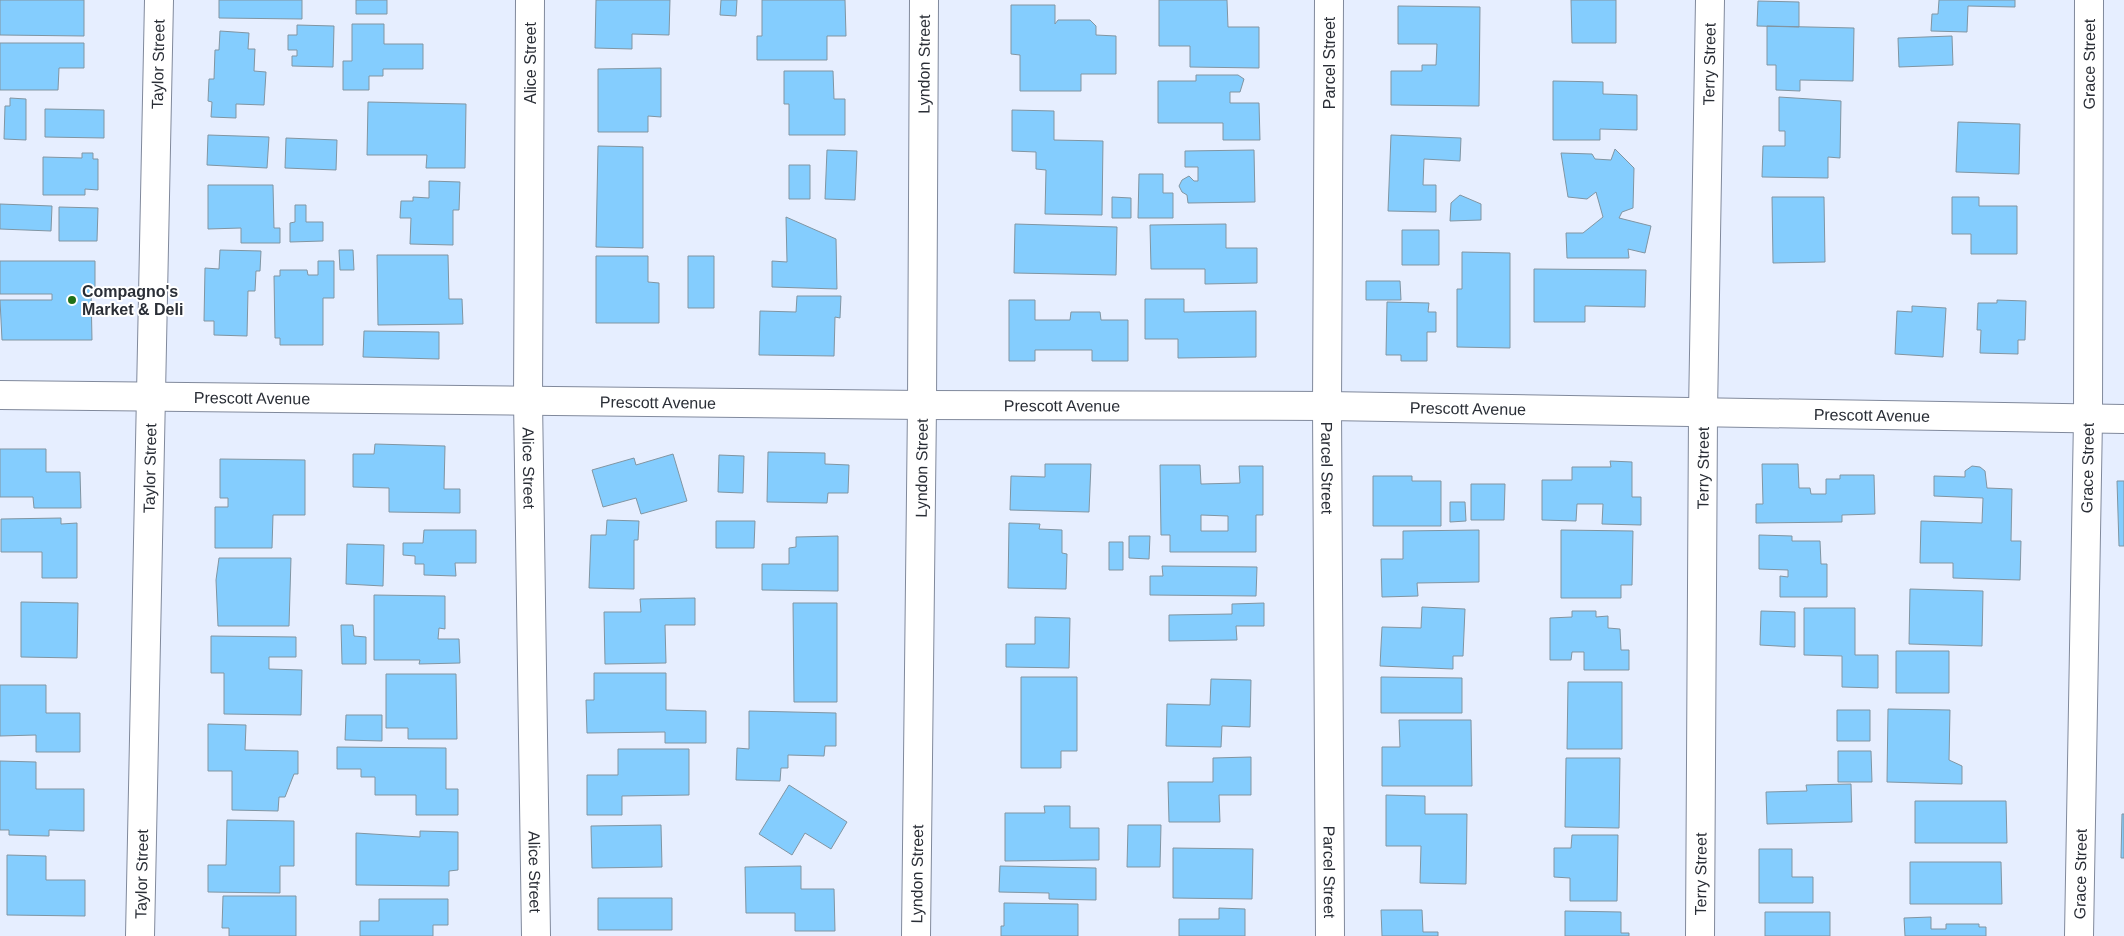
<svg xmlns="http://www.w3.org/2000/svg" width="2124" height="936" font-family="Arial,sans-serif">
<style>
.building{fill:#84cdfe;stroke:#8195a2;fill-rule:evenodd}
.lines{fill:none;stroke-linecap:round;stroke-linejoin:round}
.minor-casing{stroke:#80899c;stroke-width:30}
.minor{stroke:#fff;stroke-width:28}
.poi-dot{fill:#217119;stroke:#fff;stroke-width:2}
.labels{text-anchor:middle;stroke-width:4;stroke-linejoin:round;paint-order:stroke}
.street-label{font-size:16px;fill:#2a2e36;stroke:#fff}
.poi-label{font-size:16px;font-weight:bold;fill:#2a2e36;stroke:#fff;text-anchor:start}
</style>
<rect width="100%" height="100%" fill="#e6eeff"/>
<path class="building" d="M0,0H84V36L0,35Z
M219,0H302V19L219,18Z
M356,0H387V14H356Z
M596,0H670L669,35L632,34V49L595,48Z
M721,0H737L736,16L720,15Z
M762,0H845L846,36H827V60H757V36H762Z
M1159,0H1227L1228,27H1259V68L1190,67V46H1159Z
M1571,0H1616V43H1572Z
M1939,0H2015V7L1968,6L1967,32L1931,31L1932,14H1938Z
M1758,1L1799,2V27L1757,26Z
M1011,5H1055V24L1058,20H1090L1096,26V35L1116,36V74H1081V91H1020V55L1011,54Z
M1398,6L1480,7L1479,106L1391,105V71H1422V65H1436L1437,44H1398Z
M352,24H384V44H423V69H383V76H369V90H343V61H352Z
M297,25L334,26L333,67L292,66V56H297V50H288V35H297Z
M1767,26L1854,28L1853,81L1800,80V91L1776,90V65H1767Z
M220,31L249,33L248,49H255L254,71L266,72L264,105L236,104V118L211,117L212,102L208,101L209,79H214L215,50H219Z
M1952,36L1953,65L1899,67L1898,38Z
M0,43H84V68H59L58,90H0Z
M661,68V117L648,116V132H598V69Z
M784,71H833L834,99H845V135H789V104H784Z
M1196,75H1238L1244,79L1240,92H1230V103H1259L1260,140H1223V123H1158V81H1196Z
M1553,81L1603,82V94L1637,95V130L1600,129V140H1553Z
M1779,97L1841,101L1840,158L1828,157V178L1762,177L1763,146H1785V131H1779Z
M10,98L26,99V140L4,139L5,106H10Z
M368,102L466,104L465,168H426L427,155H367Z
M45,109L104,110V138L45,137Z
M1012,110L1054,111V140L1103,141L1102,215L1045,214L1046,170L1036,169V152L1012,151Z
M1958,122L2020,124L2019,174L1956,172Z
M208,135L269,137L267,168L207,165Z
M1391,135L1461,138L1460,161L1424,159L1423,185H1436V212L1388,211Z
M286,138L337,140L336,170L285,168Z
M598,146L643,147V248L596,247Z
M1615,149L1634,168L1633,208L1622,212L1619,218L1651,226L1645,253L1628,249L1629,258H1567L1566,233H1583L1603,217L1596,192L1587,199L1568,197L1561,153L1592,154L1595,159L1611,160Z
M827,150L857,151L855,200L825,199Z
M1254,150L1255,202L1188,203L1187,195L1182,192L1179,186L1182,180L1189,176L1194,181H1198V167H1185V151Z
M82,153H93V159H98V190L85,189V195H43V157L82,158Z
M789,165H810V199H789Z
M1139,174H1163V193H1173V218H1138Z
M429,181L460,182L459,210H453V245L410,244L411,218H400L401,201H413V197L429,198Z
M208,185H273L274,228H280V243H241V228L208,229Z
M1460,195L1481,204V220L1450,221L1451,203Z
M1112,197L1131,198V218H1112Z
M1772,197H1824L1825,262L1773,263Z
M1952,197H1979V206H2017V254H1971V234H1952Z
M0,204L52,206L51,231L0,229Z
M295,205H306V222H323V241L290,242V223L295,222Z
M59,207L98,208L97,241H59Z
M786,217L836,239L837,289L772,287V261L787,262Z
M1015,224L1117,227L1116,275L1014,273Z
M1226,224V248H1257V283L1205,284V269H1151L1150,225Z
M1402,230H1439V265H1402Z
M220,250L261,251L260,271H256L255,291H248L247,336L214,335V321H204L205,268L219,269Z
M339,250H353L354,270H340Z
M1462,252L1510,253V348L1457,347V289H1462Z
M377,255H448L449,299H462L463,324L378,325Z
M596,256H648V282L659,283V323H596Z
M688,256H714V308H688Z
M0,261H95V291H91L92,340H2L0,300H52V294H0Z
M318,261H334V298H323V345H280V338H275L274,276H280V270H307L308,275H318Z
M1534,269L1646,270L1645,307L1585,306V322H1534Z
M1366,281H1400L1401,300H1366Z
M797,296H841L840,318L835,317L834,356L759,355L760,311L796,312Z
M1145,299H1184V312L1256,311V357L1178,358V339H1145Z
M1009,300H1035V320H1070L1071,312H1100L1101,320H1128V361H1092V350H1035V361H1009Z
M1997,300L2026,301L2025,340H2018V354L1980,353L1981,330H1977L1978,303H1997Z
M1387,302L1429,303L1428,312H1436V332H1427V361H1401V355H1386Z
M1912,306L1946,308L1943,357L1895,354L1897,311L1912,312Z
M364,331L439,332V359L363,357Z
M375,444L445,446L444,489H460V513L389,512V488L353,487V454H374Z
M0,449H46V472H80L81,508H34L33,497H0Z
M768,452L825,453V464L849,465L848,493H828L827,503L767,502Z
M673,454L687,501L641,514L636,498L603,507L592,470L634,458L636,465Z
M719,455L744,456L743,493L718,492Z
M220,459L305,460V515H273L272,548H215V507H228V498H220Z
M1610,461L1632,462V497H1641V525L1602,524L1603,504H1577L1576,521L1542,520V480H1572V467H1611Z
M1045,464H1091L1089,512L1010,510L1011,476L1045,477Z
M1762,464H1798L1799,488H1810L1811,494H1826V479H1840V475H1874L1875,514L1842,515V522L1756,523V504H1763Z
M1160,465H1200L1201,484L1240,483L1239,466H1263V515H1256V552H1170V535H1161ZM1201,515L1228,516V531H1201Z
M1972,466L1980,467L1985,471L1987,488L2012,489L2011,541H2021L2020,580L1953,578V563H1920L1921,521L1982,523L1983,498L1934,496V476L1965,477V471Z
M1373,476H1412V481H1441V526H1373Z
M2117,481H2124V546H2119Z
M1471,484H1505L1504,520H1471Z
M1450,502H1465L1466,521L1450,522Z
M61,518V524L77,523V578H42V552H1V519Z
M607,520L639,521L638,540H634V589L589,588L591,535H606Z
M716,521H755L754,548H716Z
M1009,523L1040,524L1039,529L1062,530V553L1067,554L1066,589L1008,588Z
M424,530H476V563H455L456,576L424,575V564H415V556L403,555V543H423Z
M1479,530V582L1417,583L1418,596L1382,597L1381,559H1403V531Z
M1561,530L1633,531L1632,585H1621V598H1561Z
M1759,535L1792,536V541H1820L1821,564H1827V597H1780V576L1788,577V570L1759,569Z
M838,536V591L762,590V564H789V548L796,547V537Z
M1129,536H1150L1149,559L1129,558Z
M1109,542H1123V570H1109Z
M347,544L384,545L383,586L346,584Z
M219,558H291L289,626H218L216,580Z
M1162,566L1257,567L1256,596L1150,595V576H1163Z
M1910,589L1983,591L1982,646L1909,644Z
M374,595L445,596V629L439,628L438,639H459L460,663L419,664L420,660H374Z
M695,598V625H665L666,663L605,664L604,612H641L640,599Z
M21,602L78,603L77,658L21,657Z
M793,603H837V702H794Z
M1264,603V626H1236L1237,640L1169,641V615L1232,614V604Z
M1422,607L1465,609L1463,656H1453V669L1380,666L1382,627L1421,628Z
M1804,608H1855V655H1878V688L1842,687V656L1804,655Z
M1572,611H1596V617L1608,616V628L1620,629L1621,650H1629V670H1584V652H1572L1571,660H1550V618L1572,617Z
M1761,611L1795,612V647L1760,645Z
M1035,617L1070,618L1069,668L1006,667V644H1035Z
M341,625H353L354,636L366,637V664H342Z
M211,636L296,637V657H269V669L302,670L301,715L224,714V673H211Z
M1896,651H1949V693H1896Z
M594,673H666V710L706,711V743H665V732L587,733L586,700H594Z
M386,674H456L457,739H408V728H386Z
M1021,677H1077V751H1061V768H1021Z
M1381,677L1462,678V713H1381Z
M1211,679L1251,680L1250,727L1222,726L1221,747L1166,746L1167,704L1210,705Z
M1568,682H1622V749H1567Z
M0,685H46V713H80V752H36V735L0,736Z
M1888,709L1950,710L1949,760L1962,766V784L1887,782Z
M1837,710H1870V741H1837Z
M749,711L836,713V746H825L824,756L788,755V768H781L780,781L736,780L737,748L749,749Z
M346,715H382V741L345,740Z
M1399,720H1471L1472,786H1382V747H1400Z
M208,724L246,725L245,750L298,751V774H294L285,797H279L278,811L232,810V771H208Z
M337,747L446,748V789H458V815H416V795H375V777H361V769H337Z
M618,749H689V795L622,796V815H587V775H618Z
M1838,751H1871L1872,782H1838Z
M1251,757V795H1219L1220,822H1169L1168,782H1213V758Z
M1566,758H1620L1619,828L1565,827Z
M0,761L36,762V789H84V831L49,830V836L9,835V830H0Z
M1851,784L1852,822L1767,824L1766,792L1807,791L1806,785Z
M789,785L847,822L831,849L805,833L792,855L759,834Z
M1386,795L1425,796V814H1467L1466,884L1420,883L1421,846H1386Z
M1915,801H2006L2007,843H1915Z
M1044,806H1070V828H1099V860L1005,861V813H1045Z
M2122,814H2124V858H2121Z
M227,820L294,821V866H280V893L208,892V865H226Z
M661,825L662,867L592,868L591,826Z
M1128,825H1161L1160,867H1127Z
M420,831L458,832V870L449,871V886L356,885V833L420,837Z
M1572,835H1618L1617,901H1570V878L1554,877V848H1571Z
M1173,848L1253,849L1252,899L1173,898Z
M1759,849H1792V877H1813V903H1759Z
M7,855L46,856V880H85V916L7,915Z
M1910,862H2001L2002,904H1910Z
M801,866V889H834L835,931H795V913H746L745,867Z
M1000,866L1096,868V900L1049,899V893L999,892Z
M223,896H296V936H229V928H222Z
M598,898H672V930H598Z
M379,899H448V925H433V936H360V921H379Z
M1004,903L1078,904V936H1001V926H1004Z
M1219,908L1245,909V936H1179V919H1219Z
M1381,910H1422L1423,932H1438V936H1382Z
M1565,911L1621,912V933H1629V936H1565Z
M1765,912H1830V936H1765Z
M1931,917V929H1946V924H1979V927H1986V936H1905L1904,918Z"/>
<g class="lines">
<g class="minor-casing">
<g id="minor">
<path id="s1" d="M530,0L528,400L536,936"/>
<path id="s2" d="M1329,0L1327,406L1330,936"/>
<path id="s3" d="M0,395L922,405L1327,406L2124,419"/>
<path id="s4" d="M140,936L159,0"/>
<path id="s5" d="M916,936L922,405L924,0"/>
<path id="s6" d="M1700,936L1703,413L1710,0"/>
<path id="s7" d="M2079,936L2088,418L2089,0"/>
</g>
</g>
<use href="#minor" class="minor"/>
</g>
<circle class="poi-dot" cx="72" cy="300" r="5"/>
<g class="labels">
<g class="street-label">
<text dy="6" stroke="none"><textPath href="#s4" startOffset="872">Taylor Street</textPath></text>
<text transform="translate(530 63) rotate(-90)" y="6">Alice Street</text>
<text dy="6" stroke="none"><textPath href="#s5" startOffset="872">Lyndon Street</textPath></text>
<text transform="translate(1329 63) rotate(-90)" y="6">Parcel Street</text>
<text dy="6" stroke="none"><textPath href="#s6" startOffset="872">Terry Street</textPath></text>
<text dy="6" stroke="none"><textPath href="#s7" startOffset="872">Grace Street</textPath></text>
<text dy="6" stroke="none"><textPath href="#s3" startOffset="252">Prescott Avenue</textPath></text>
<text dy="6" stroke="none"><textPath href="#s3" startOffset="658">Prescott Avenue</textPath></text>
<text dy="6" stroke="none"><textPath href="#s3" startOffset="1062">Prescott Avenue</textPath></text>
<text dy="6" stroke="none"><textPath href="#s3" startOffset="1468">Prescott Avenue</textPath></text>
<text dy="6" stroke="none"><textPath href="#s3" startOffset="1872">Prescott Avenue</textPath></text>
<text dy="6" stroke="none"><textPath href="#s4" startOffset="468">Taylor Street</textPath></text>
<text dy="6" stroke="none"><textPath href="#s1" startOffset="468">Alice Street</textPath></text>
<text dy="6" stroke="none"><textPath href="#s5" startOffset="468">Lyndon Street</textPath></text>
<text dy="6" stroke="none"><textPath href="#s2" startOffset="468">Parcel Street</textPath></text>
<text dy="6" stroke="none"><textPath href="#s6" startOffset="468">Terry Street</textPath></text>
<text dy="6" stroke="none"><textPath href="#s7" startOffset="468">Grace Street</textPath></text>
<text dy="6" stroke="none"><textPath href="#s4" startOffset="62">Taylor Street</textPath></text>
<text dy="6" stroke="none"><textPath href="#s1" startOffset="872">Alice Street</textPath></text>
<text dy="6" stroke="none"><textPath href="#s5" startOffset="62">Lyndon Street</textPath></text>
<text dy="6" stroke="none"><textPath href="#s2" startOffset="872">Parcel Street</textPath></text>
<text dy="6" stroke="none"><textPath href="#s6" startOffset="62">Terry Street</textPath></text>
<text dy="6" stroke="none"><textPath href="#s7" startOffset="62">Grace Street</textPath></text>
</g>
<g class="poi-label">
<text x="82" y="297">Compagno's<tspan x="82" dy="18">Market &amp; Deli</tspan></text>
</g>
</g>
</svg>
